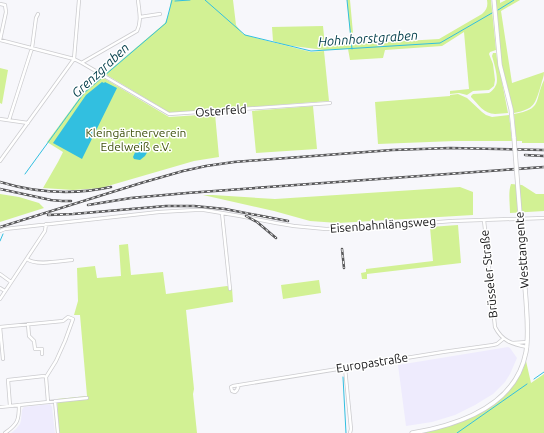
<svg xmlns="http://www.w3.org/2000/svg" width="544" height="433" font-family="Ubuntu,sans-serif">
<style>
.commercial{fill:#eeebfd}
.green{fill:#d2f194}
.water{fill:#32bfe0}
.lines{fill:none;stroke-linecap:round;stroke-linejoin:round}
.stream{stroke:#32bfe0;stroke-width:1}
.minor-casing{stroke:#cccccf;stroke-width:4}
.secondary-casing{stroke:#cccccf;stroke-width:5}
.minor{stroke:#fff;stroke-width:2.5}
.secondary{stroke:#fff;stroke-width:3.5}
.rail-casing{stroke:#58585a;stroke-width:2.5}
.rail{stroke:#fff;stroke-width:1;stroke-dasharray:3;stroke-linecap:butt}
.secondary-bridge-casing{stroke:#cccccf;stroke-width:5;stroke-linecap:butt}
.secondary-bridge{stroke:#fff;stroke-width:3.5}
.labels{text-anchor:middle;stroke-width:3;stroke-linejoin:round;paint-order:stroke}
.street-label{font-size:12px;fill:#131314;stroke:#fff}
.park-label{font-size:12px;fill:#3f510e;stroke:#fff}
.water-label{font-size:13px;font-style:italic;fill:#003d4a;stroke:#fff}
</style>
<rect width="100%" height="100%" fill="#f7f7fb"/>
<path class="commercial" d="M508,347L510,348L517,358L510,374L505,382L493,394L475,405L455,415L432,422L406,426L398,365Z
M50,404L52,407L55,433H11L16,429L20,424L21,420L22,410L24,407Z"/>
<path class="green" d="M171,0H233L236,25L243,34L256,38L311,52L324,51L329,101L170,113L105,74L165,23L169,13Z
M347,0H350L354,44L439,39L482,14C487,9 488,6 487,0H491L496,50L490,52L489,54L493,64L495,80L494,86L489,90L473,91L467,95L459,93L450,94V91L469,89L464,32L442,46L385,50L383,58L350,60L348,49L324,50L285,45L273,41L272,27L323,26L325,46L351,44Z
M495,0H500V3L506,0H520L501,11L512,83L544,72C544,77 542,80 541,85C535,104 535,109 514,113L501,62Z
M493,53H496L497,59V54L498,56L509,108L501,77L508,113C504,113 500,114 495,114C484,114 478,104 471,97V96L473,94L489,93C492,91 494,89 496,85C499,79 494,63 492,56Z
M0,68L8,70L2,104L0,103Z
M102,77L169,117L215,114L219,157L194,161L101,188L73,190L43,188L58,162L63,152L47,142L83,93Z
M544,80V143H522V141H516L514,114C543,109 534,101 544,80Z
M458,94L467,98L482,112L486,115L492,117L509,115L512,141H455L378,144L375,102L450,96V95Z
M313,106L317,149L256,153L252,111Z
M511,184L522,185L536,194H544V211L510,213C510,204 508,192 511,184Z
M460,187L473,192V215L338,223L310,221L274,211L203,195H213L275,199Z
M0,194L19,197L39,203L44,208L0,222Z
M458,225L461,263L367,274V279H362L361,273L366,272V269L433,261L430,227Z
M128,244L131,275L163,272L166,294L227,286L232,288L233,302L186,310L194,389L193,394L197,433H59L57,399L87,396L80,315H74L78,301L77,268L95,266L97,278L121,276L119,245Z
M319,280L321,293L283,299L281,285Z
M526,361L531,383L544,374V433H419L458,423L501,399L510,389L516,382L523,369Z"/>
<path class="water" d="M102,82L104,83L105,82L117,88L82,159L53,143L86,95Z
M140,142C145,142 148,145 149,149L145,156L140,160L134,159L133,157L136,150H137C137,145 136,147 140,142Z"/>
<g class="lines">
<path class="stream" d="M205,0L245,35L311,51L440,43L492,13
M347,0L352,49
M175,1L190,0
M498,10L514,0
M25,174L84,93L166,23L172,0
M0,241L3,234
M343,377L346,433
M534,379L544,372
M457,433L527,384"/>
<g class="minor-casing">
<path id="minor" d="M0,4L5,5L6,12L0,40
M140,17L160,14
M0,40L74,59L82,63L169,114L330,103
M83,62L137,31C142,21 139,11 138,0
M0,119L28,123
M9,120L32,48L36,18L38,14
M0,161L74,59L79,0
M222,213L230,289
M484,220L495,327C502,341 512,344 527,347
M0,231L5,229L159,212L195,210H204L240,216L276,223L294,226L326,229L360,228L452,221L544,218
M27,259C35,266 61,261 72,260
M0,274L11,282
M0,288L5,291
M0,299L45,231L46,224
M28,324L29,336L34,341L35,349H42V354
M0,327L63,321L68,317L73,319L65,341L56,361L46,377L48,402
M0,327L3,359
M513,343L527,342
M345,368L351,429L350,433
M239,385L237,390L235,392L232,391L231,387L233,386L443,352L493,345L497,344L503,339
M55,401L58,433
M10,406L8,380L44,376L46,377
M0,407L87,398
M5,433C18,424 19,420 19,405"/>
</g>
<g class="secondary-casing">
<path id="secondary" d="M494,0L500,65L511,109L514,138
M412,433C459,425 516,406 526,352C529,335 527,317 526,300C524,276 522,251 521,227"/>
</g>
<use href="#minor" class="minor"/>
<use href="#secondary" class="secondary"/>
<g class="rail-casing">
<path id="rail" d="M525,155L544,156
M0,182C36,193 74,195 111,187
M0,189L51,200L62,201H71
M88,205L131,198L187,193L544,167
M48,215L73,214L166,206H194L225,209L288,221
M246,216L257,222L276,238
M0,227L141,183L183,171L206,166L234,162L392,150L450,148L544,150
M342,249L344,268"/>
</g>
<use href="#rail" class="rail"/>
<g class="secondary-bridge-casing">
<path id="secondary-bridge" d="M514,138L521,227"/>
</g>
<use href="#secondary-bridge" class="secondary-bridge"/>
</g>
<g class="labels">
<g class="street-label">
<text transform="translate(221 111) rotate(-4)" y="4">Osterfeld</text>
<text transform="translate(383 225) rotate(-4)" y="4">Eisenbahnlängsweg</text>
<text transform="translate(522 250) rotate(-94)" y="4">Westtangente</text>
<text transform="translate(489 274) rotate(-96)" y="4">Brüsseler Straße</text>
<text transform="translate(372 363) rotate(-9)" y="4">Europastraße</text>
</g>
<g class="park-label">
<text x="136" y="137">Kleingärtnerverein<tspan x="136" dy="14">Edelweiß e.V.</tspan></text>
</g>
<g class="water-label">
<text transform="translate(368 38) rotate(-4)" y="5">Hohnhorstgraben</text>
<text transform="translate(100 70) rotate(-43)" y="5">Grenzgraben</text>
</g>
</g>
</svg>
